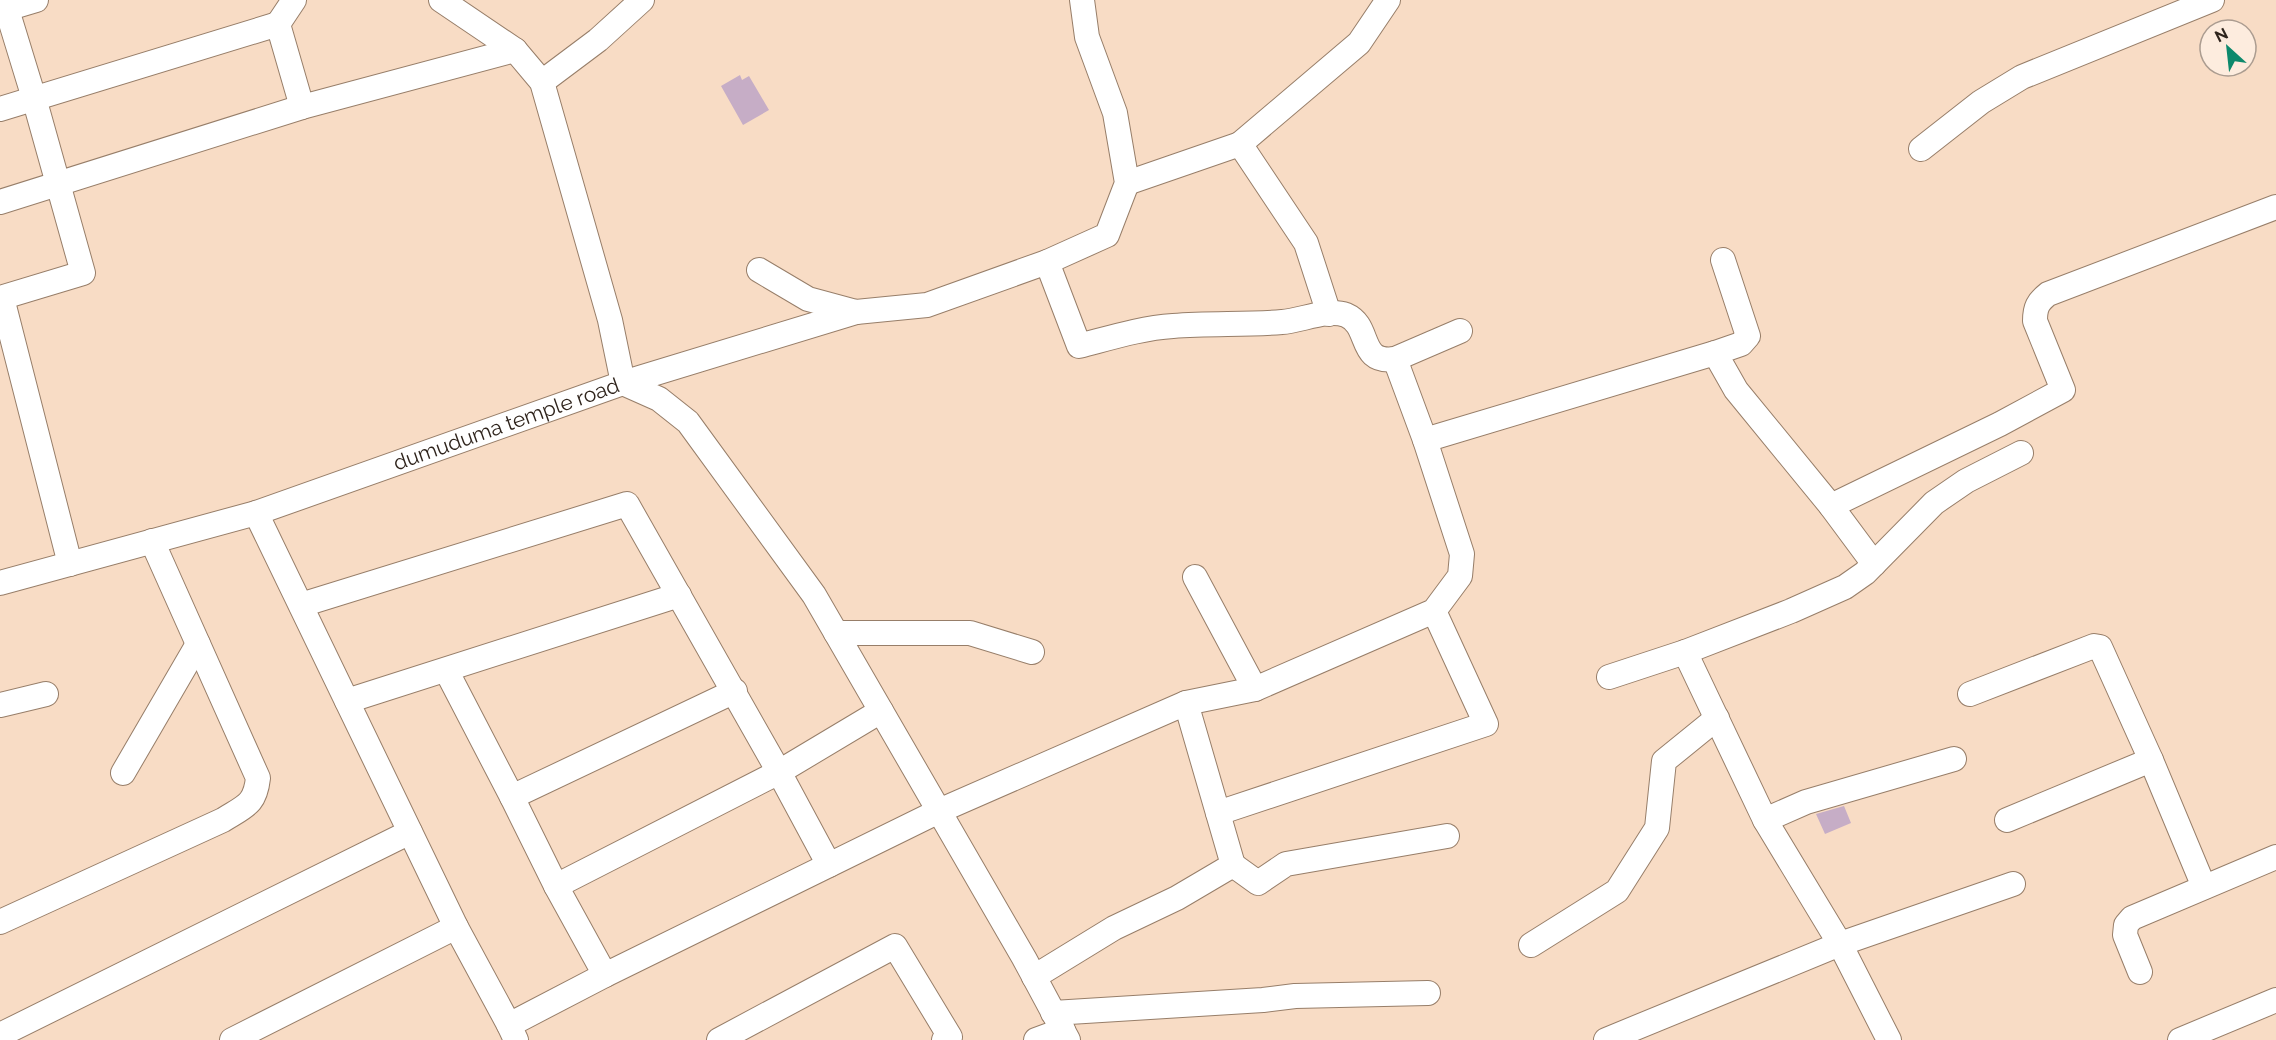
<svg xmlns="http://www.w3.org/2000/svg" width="2276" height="1040" font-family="Raleway,sans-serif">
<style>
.building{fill:#c6adc6}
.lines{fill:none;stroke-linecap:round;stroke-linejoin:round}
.minor-casing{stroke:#977e69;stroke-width:26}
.minor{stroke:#fff;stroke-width:24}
.labels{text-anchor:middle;stroke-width:4.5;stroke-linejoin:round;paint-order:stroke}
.street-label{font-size:21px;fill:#2f241c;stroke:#fdecde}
</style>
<rect width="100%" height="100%" fill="#f8dcc5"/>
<path class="building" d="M740,75L742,80L749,76L769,110L743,125L721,86Z
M1844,806L1851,823L1825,834L1816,814Z"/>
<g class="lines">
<g class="minor-casing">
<g id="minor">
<path d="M294,0L278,24L302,107"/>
<path d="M6,9L36,0"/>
<path d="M542,82L598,40L642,0"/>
<path d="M0,109L278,24"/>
<path d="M1921,149L1981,102L2022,77L2212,0"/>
<path d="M1127,183L1240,144"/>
<path d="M0,202L302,107L515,50"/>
<path d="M1723,260L1748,336L1741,344L1715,353L1736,390L1831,506L1874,564"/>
<path d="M1047,262L1107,235L1127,183L1115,113L1087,37L1082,0"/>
<path d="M759,270L808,299L856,312L927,305L1047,262L1079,346C1110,338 1141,328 1173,326C1209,323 1246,325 1282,322C1301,321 1327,308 1346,315C1372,326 1357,364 1395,359L1460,331"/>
<path d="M0,298L83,273L34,98L4,0"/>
<path d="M2,298L70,564"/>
<path d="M1329,314L1306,243L1240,144L1359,43L1388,0"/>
<path d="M623,383L659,399L688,422L814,595L1024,958L1068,1040"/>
<path d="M623,383L856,312"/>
<path d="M1425,440L1715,353"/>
<path d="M1831,506L2000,424L2063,390L2035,321C2035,307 2038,302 2048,294L2276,207"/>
<path d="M1195,577L1255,689"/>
<path id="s1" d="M0,583L256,513L623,383L610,320L542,82L515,50L441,0"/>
<path d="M301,605L627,504L779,772L881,711"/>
<path d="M836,633H970L1032,652"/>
<path d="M1685,652L1765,820L1840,944L2013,884"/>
<path d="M446,670L512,797L735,691"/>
<path d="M1609,677L1685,652L1791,611L1845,587L1865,573L1934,503L1966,481L2021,453"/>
<path d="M1970,694L2094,646L2100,647L2151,760L2204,887"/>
<path d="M347,701L679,595"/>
<path d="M1186,703L1255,689L1434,611L1460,576L1462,554L1425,440L1395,359"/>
<path d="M0,705L46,694"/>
<path d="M123,773L198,644"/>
<path d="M512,797L556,886L779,772L829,865"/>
<path d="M1218,813L1486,724L1434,611"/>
<path d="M1765,820L1806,802L1954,759"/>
<path d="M2007,820L2151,760"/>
<path d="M556,886L605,975L939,811L1186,703L1233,865"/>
<path d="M0,922L223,820C245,806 255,805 258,778L152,541"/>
<path d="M456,927L509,1025"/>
<path d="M1531,945L1617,891L1657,828L1664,761L1717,718"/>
<path d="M2140,972L2125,935L2126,925L2132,918L2276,857"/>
<path d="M1034,977L1114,928L1177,898L1233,865L1258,883L1286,864L1447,836"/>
<path d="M1053,1013L1263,1000L1295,996L1428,993"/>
<path d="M0,1035L410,832"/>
<path d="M232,1040L456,927L256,513"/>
<path d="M516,1040L509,1025L605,975"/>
<path d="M719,1040L895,946L950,1037L944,1040"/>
<path d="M1036,1040L1063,1030"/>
<path d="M1606,1040L1840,944L1889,1040"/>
<path d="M2180,1040L2276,1000"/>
</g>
</g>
<use href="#minor" class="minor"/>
</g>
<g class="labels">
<g class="street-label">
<text dy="7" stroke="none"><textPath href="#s1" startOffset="531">dumuduma temple road</textPath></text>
</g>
</g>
<g transform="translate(2228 48) rotate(333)"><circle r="28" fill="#fdecde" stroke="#ab9c90" stroke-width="1.5"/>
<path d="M0-4.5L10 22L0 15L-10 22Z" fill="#0d896c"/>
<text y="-9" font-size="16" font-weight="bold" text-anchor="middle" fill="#2f241c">N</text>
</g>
</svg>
